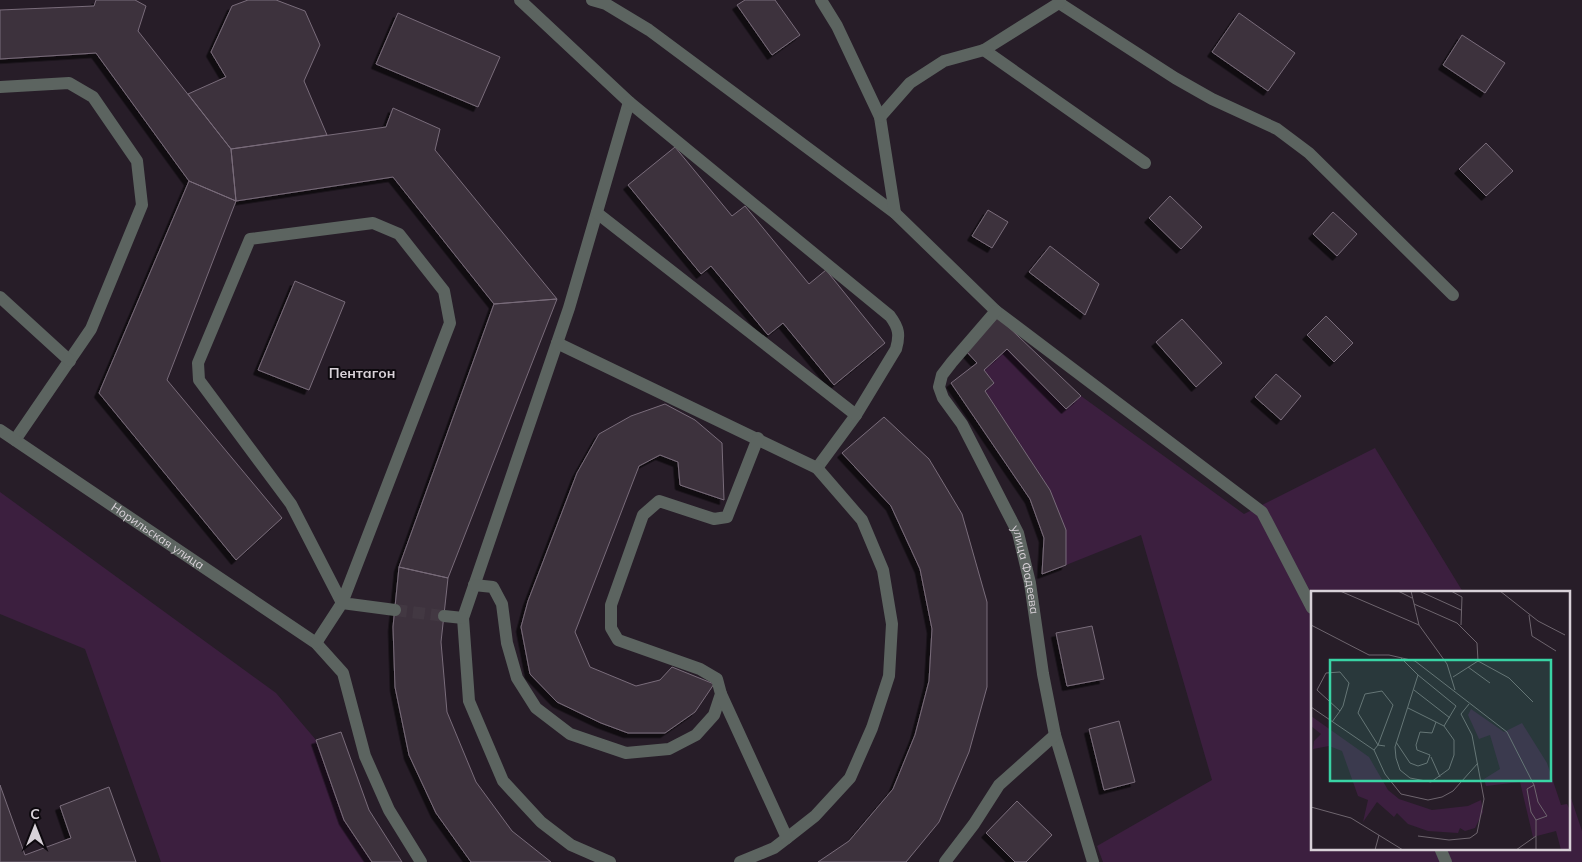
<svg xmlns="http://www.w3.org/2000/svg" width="1582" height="862" font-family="Mulish,sans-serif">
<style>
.green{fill:#3c1f3f}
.building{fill:#3d323e;stroke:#796c7a;filter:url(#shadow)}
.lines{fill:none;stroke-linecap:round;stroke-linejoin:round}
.minor-tunnel{stroke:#423842;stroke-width:12;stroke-dasharray:12 6;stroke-linecap:butt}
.minor{stroke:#5c6460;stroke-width:12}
.labels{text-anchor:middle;stroke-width:4;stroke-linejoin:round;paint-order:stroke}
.street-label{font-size:12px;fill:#d8d1d8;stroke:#0d090e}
.neighbourhood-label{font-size:14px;font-weight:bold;fill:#d8d1d8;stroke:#0d090e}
.inset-road{fill:none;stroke:#6e656e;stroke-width:1}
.view{fill:#39d4a5;fill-opacity:0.15;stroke:#39d4a5;stroke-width:2.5}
.inset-edge{fill:none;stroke:#d8d1d8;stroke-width:2.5}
</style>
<defs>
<filter id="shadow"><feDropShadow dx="-4.5" dy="4.5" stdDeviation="0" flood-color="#0009"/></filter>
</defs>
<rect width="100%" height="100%" fill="#271d28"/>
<path class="green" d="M1007,349L1066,409L1081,396L1244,514L1375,448L1463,592H1312V848H1568V789L1582,831V862H1103L1097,846L1212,780L1141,535L1066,565L1050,490L985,391L994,383L984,370Z
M0,492L276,693L316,740L344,820L372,862H161L85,649L0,614Z"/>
<path class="building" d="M96,0H135L146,6L138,31L231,149L236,201L189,181L96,53L0,59V10L94,6Z
M248,0H276L305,11L320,45L304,81L327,135L231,149L188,94L226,77L211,52L232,6Z
M745,0H775L800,35L772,55L737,5Z
M398,13L500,57L478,107L376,64Z
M1239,13L1295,53L1268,91L1212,52Z
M1462,35L1505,63L1485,93L1443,65Z
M393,108L440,129L435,150L557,299L494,304L393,177L236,201L231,149L386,127Z
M1486,143L1513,171L1486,196L1459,169Z
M675,147L732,216L745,206L809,284L826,270L885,343L834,385L783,323L768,335L711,266L701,274L628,185Z
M189,181L236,201L167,380L282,518L236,560L99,393Z
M1170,196L1202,227L1181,249L1149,218Z
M988,210L1008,222L992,248L972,236Z
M1333,212L1357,234L1337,256L1313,234Z
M1050,246L1099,284L1085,315L1029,272Z
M295,281L345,302L309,390L258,370Z
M557,299L448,578L399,567L494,304Z
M1326,316L1353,343L1334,362L1307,335Z
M998,317L1081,396L1066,409L1007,349L984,370L994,383L985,391L1050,490L1066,530V565L1042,574L1044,538L1030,499L951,383L977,363L966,351Z
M1182,319L1222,363L1196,387L1156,342Z
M1276,374L1301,396L1281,420L1255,397Z
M665,404L695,420L722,443L724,500L680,485L678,462L660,455L639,466L575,632L590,667L636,686L660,680L672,667L714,684L695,712L665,733H628L601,723L557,702L530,674L521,627L528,601L577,473L599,434L631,416Z
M884,417L929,459L962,514L987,602V687L969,752L939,822L906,862H818L849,841L893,789L915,735L929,681L932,629L920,569L891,506L842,453Z
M399,567L448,578L441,642L447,712L476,782L512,831L551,862H471L436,813L409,755L395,687L393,627Z
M1092,626L1104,679L1067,686L1056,633Z
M1119,721L1135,782L1104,790L1089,729Z
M341,732L369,810L402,862H372L344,820L316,740Z
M0,785L25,855L71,838L60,806L109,787L136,862H0Z
M1017,801L1052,835L1026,862H1015L986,833Z"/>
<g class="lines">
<path class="minor-tunnel" d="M395,610L444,616"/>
<g class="minor">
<path d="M520,0L629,102L569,308L463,618L469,701L503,781L541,822L571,845L610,862"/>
<path d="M592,0L606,4L649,30L895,213L996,311L1262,512L1312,608"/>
<path d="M821,0L837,26L880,117L895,213"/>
<path d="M1059,3L1175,78L1212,99L1277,129L1309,153L1453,295"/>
<path d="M984,50L1145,163"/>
<path d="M0,87L69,83L93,97L137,161L142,205L91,329L15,440"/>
<path d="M629,102L890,316C899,328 900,335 896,349L856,415L817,468"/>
<path d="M880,117L910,83L944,61L984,50L1059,3L1060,0"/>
<path d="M597,213L856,415"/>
<path d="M0,297L70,361"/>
<path id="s1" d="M996,311L952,362L942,375L939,387L943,398L962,424L1018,533L1030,583L1043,674L1055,735L1093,862"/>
<path d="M557,343L817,468L862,520L883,570L892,624L889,676L872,728L850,778L815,816L787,838L774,848L740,862"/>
<path id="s2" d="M0,430L316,643L343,673L365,756L389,810L421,862"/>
<path d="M474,585L493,587L502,604L507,643L517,678L536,708L570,734L626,753L669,749L696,735L714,715L721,694L717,679L700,669L618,640L611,628V605L643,515L659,501L714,519L727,517L758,438"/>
<path d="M444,616L463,618"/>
<path d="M316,643L342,603L450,323L444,291L399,234L373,223L250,239L198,363L199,380L291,504L342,603L395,610"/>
<path d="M721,694L787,838"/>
<path d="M1440,848L1446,862"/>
<path d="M945,862L974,824L999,785L1055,735"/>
</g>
</g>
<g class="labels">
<g class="street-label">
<text dy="4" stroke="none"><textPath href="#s2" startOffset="190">Норильская улица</textPath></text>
<text dy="4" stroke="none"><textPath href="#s1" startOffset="300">улица Фадеева</textPath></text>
</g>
<g class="neighbourhood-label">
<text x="362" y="378">Пентагон</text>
</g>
</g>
<g transform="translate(1311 591)">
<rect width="259" height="259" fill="#271d28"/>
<path d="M160,118L193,141L211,132L236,172L250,214L256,213L259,219V259H250L245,240L222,246L209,191L175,195L173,188L189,178L179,144L168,148L157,124ZM0,125L58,166L77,199L88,208L121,219L157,215L170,209L172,221L164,237L154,240L149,237L147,242L117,240L97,233L86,222L83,226L66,211L52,231L57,209L47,205L31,160L18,155L2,158L3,150L10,143L0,135Z" fill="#3c1f3f"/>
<path class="inset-road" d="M29,0L108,34M87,0L101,7M100,0L108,34L136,73L144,99M108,0L150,19M140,0L151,6L150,34M189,0L227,30L254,44M103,13L146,32L166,52L167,70L142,86M218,24L221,45L245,60M0,34L58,64H78L104,70L196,141L223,194L227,211L236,225L225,229M90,67L107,84L84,156L85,167L89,179L99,187L120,191L138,178L143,164V149L133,135L97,117M167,70L198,87L222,111M157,76L179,92M107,84L145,115L133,135M103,99L139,127M0,116L63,159L74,183L90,203L117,209L131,206L142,200L167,172M21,131L29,120L32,115L38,92L29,81L15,82L6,99L29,120M85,151L99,172L107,175L116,172L119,164L106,159L105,154L109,141L121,142L125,131M63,159L67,154L82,114L71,100L54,103L47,122L67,154L74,155M120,166L129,186M223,194L216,198L220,221L225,229V259M0,216L40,227L92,259M107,245L138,249L159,247L166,242L173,208L161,144L150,123L158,113M64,259L68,244M205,259L225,245"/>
<path class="view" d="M19,69H240V190H19Z"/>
<rect width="259" height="259" class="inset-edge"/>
</g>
<g transform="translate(35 827)" stroke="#0d090e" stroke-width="4" paint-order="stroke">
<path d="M0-4L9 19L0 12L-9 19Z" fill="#d8d1d8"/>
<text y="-8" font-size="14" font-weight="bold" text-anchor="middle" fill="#d8d1d8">С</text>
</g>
</svg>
